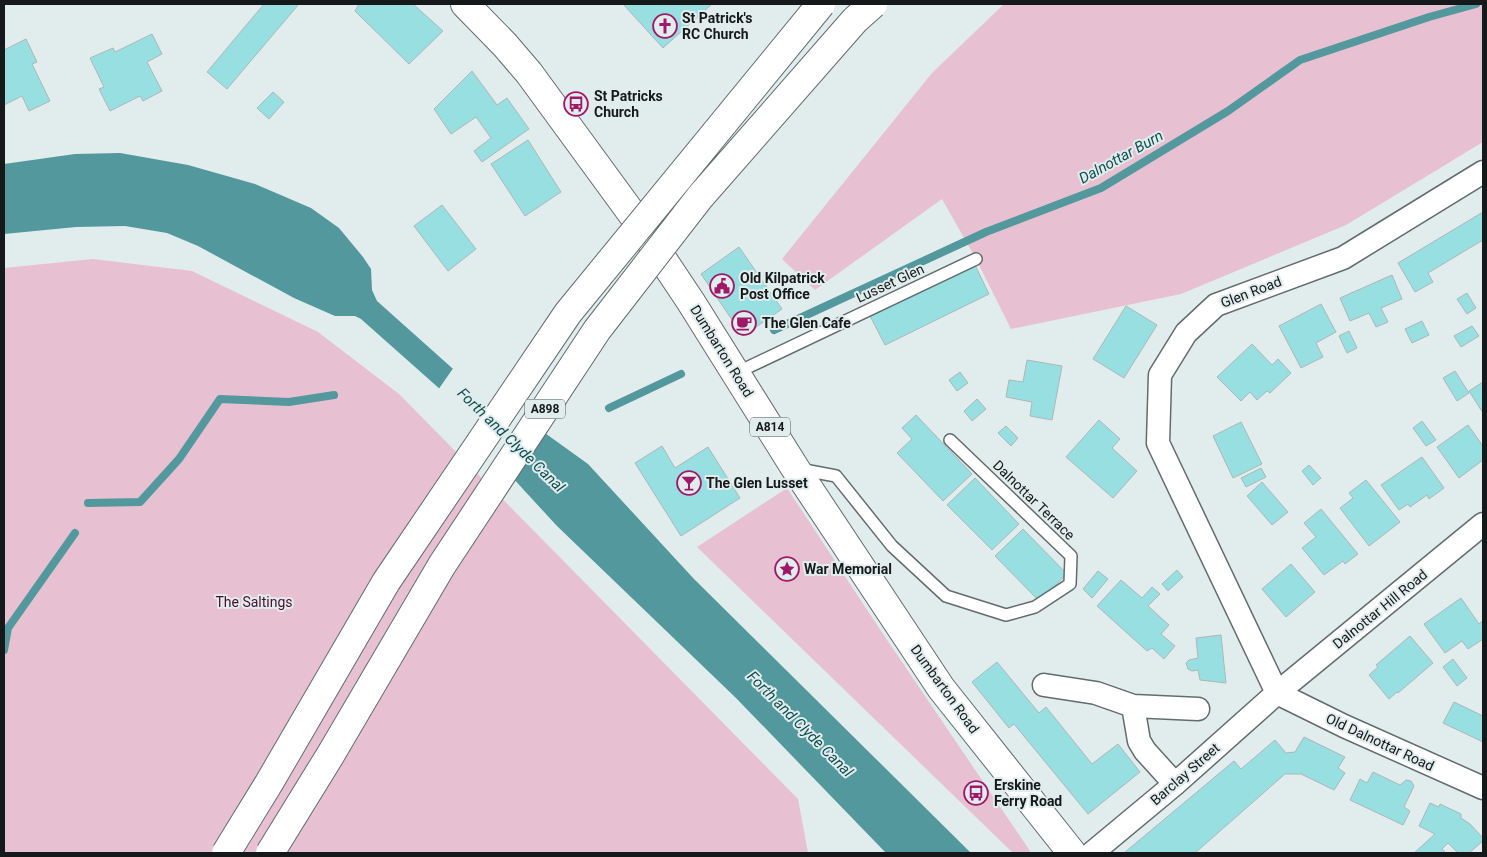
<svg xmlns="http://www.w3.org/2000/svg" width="1487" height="857" font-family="Roboto,sans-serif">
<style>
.green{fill:#e7c1d1}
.water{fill:#53989c}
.pier{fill:#e1ecec}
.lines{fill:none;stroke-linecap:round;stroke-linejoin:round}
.stream{stroke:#53989c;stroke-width:8}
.building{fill:#98dfe2;stroke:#acb7b7}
.lane-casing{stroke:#636c6d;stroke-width:14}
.street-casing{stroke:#636c6d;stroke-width:25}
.primary-casing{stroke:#636c6d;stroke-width:30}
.lane{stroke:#fff;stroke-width:11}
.street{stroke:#fff;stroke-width:22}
.primary{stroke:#fff;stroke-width:28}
.highway-bridge-casing{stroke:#636c6d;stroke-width:30;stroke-linecap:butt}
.highway-bridge{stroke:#fff;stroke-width:28}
.labels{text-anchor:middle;stroke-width:4;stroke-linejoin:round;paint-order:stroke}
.shield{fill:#e1ecec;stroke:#525858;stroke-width:1}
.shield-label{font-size:12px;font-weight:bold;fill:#151919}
.poi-label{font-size:14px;font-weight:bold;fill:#151919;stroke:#e1ecec;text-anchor:start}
.street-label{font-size:14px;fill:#151919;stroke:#e1ecec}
.park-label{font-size:14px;fill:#4c0c30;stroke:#e1ecec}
.water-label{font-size:15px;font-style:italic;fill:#0e4d50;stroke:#e1ecec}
</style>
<rect width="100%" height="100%" fill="#e1ecec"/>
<path class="green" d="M1004,4H1483V142L1346,225L1181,294L1011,329L976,259L942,199L815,290L782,259L932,73Z
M93,259L192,271L318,332L399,394L798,799L808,853H4V268Z
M787,488L881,631L1030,851L1029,853H1013L697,547Z"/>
<path class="water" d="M120,153L188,165L255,184L311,208L339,228L363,257L371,269L372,290L377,301L480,393L496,398L588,464L694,579L971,853H886L736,698L557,526L475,437L468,414L361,319L355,316H335L294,298L198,246L167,233L125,226L76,227L4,234V164L75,154Z"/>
<path class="pier" d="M454,367L482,391L497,396L546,430L510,478L473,439L465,415L438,390Z"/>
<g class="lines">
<path class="stream" d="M774,330L986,232L1101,188L1228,111L1300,60L1429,17L1476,4
M609,408L681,374
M88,503L140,502L179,459L220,399L289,402L334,395
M4,650L8,628L75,533"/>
</g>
<path class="building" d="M264,4H299L227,89L207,72Z
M359,4H413L443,31L409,64L355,11Z
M623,4H712L663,48Z
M152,34L162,54L147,62L162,91L143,101L140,96L110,111L99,89L104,87L90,58L113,48L115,52Z
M26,39L37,62L32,64L50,101L29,111L22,96L4,105V50Z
M472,71L497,105L507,98L529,129L482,162L474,151L491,138L476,117L451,134L434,109Z
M273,92L284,102L269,119L257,108Z
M528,140L561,192L525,216L491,164Z
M442,205L476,249L448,271L414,226Z
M1483,212V240L1428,273L1433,282L1415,292L1398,263Z
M739,247L782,309L743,336L701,274Z
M975,265L989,294L885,345L870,316Z
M1392,275L1402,299L1381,308L1388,322L1376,327L1369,313L1350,321L1340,298Z
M1467,293L1476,308L1467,314L1457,299Z
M1321,304L1336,332L1316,343L1323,357L1301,368L1279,326Z
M1126,306L1157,325L1124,378L1093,359Z
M1422,321L1429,335L1412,343L1405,329Z
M1472,326L1479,336L1461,347L1454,336Z
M1349,331L1357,348L1347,353L1339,336Z
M1252,344L1272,365L1278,359L1291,373L1270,393L1267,391L1257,400L1250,392L1241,401L1217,377Z
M1027,360L1062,366L1052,420L1030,416L1032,402L1006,397L1009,380L1023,382Z
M1455,371L1469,393L1457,401L1443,378Z
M960,372L968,383L957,391L949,380Z
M1483,382V413L1469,391Z
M977,399L986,409L972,421L964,411Z
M916,415L972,474L943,501L897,453L912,439L902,428Z
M1099,420L1120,439L1112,448L1137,471L1113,498L1066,457Z
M1422,421L1436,440L1426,446L1413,428Z
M1241,422L1262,464L1233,478L1213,436Z
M1468,425L1483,446V460L1459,478L1437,447Z
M1006,426L1018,438L1011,446L998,433Z
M662,446L675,468L708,447L740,498L681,536L635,463Z
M1422,457L1444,488L1429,499L1427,495L1410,507L1408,504L1399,510L1381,485Z
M1309,465L1321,478L1313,485L1302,471Z
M1261,468L1266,477L1246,487L1241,478Z
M975,478L1019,524L992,550L947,505Z
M1366,480L1400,522L1369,546L1340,508L1353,498L1349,493Z
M1262,482L1288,512L1272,525L1247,496Z
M1321,509L1358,554L1345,564L1343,561L1324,575L1302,548L1316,537L1304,523Z
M1023,529L1067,574L1039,601L995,556Z
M1291,564L1315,592L1286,617L1262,589Z
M1177,570L1183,577L1168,591L1162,584Z
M1098,571L1108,579L1092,598L1083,589Z
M1121,580L1142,598L1152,587L1160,594L1148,606L1169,625L1161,634L1175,646L1164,659L1152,648L1147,651L1097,606Z
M1461,598L1479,624L1482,621L1483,623V639L1468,649L1462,641L1445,653L1424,624Z
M1221,635L1226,683L1200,680L1198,670L1192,671L1188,669L1186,663L1189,660L1198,658L1196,638Z
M1410,636L1433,663L1398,693L1397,692L1389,699L1369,675L1378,667L1376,665Z
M1453,659L1467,678L1457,686L1443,667Z
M997,662L1039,713L1046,707L1092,764L1118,744L1140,772L1088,814L1014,724L1009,728L972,682Z
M1454,702L1483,716V742L1443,723Z
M1304,737L1345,757L1338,768L1345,773L1334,790L1301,774H1285L1195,853H1124L1234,761L1241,769L1275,740L1286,753L1295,752Z
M1373,772L1400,785L1406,780L1411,781L1414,786L1404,807L1410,811L1403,825L1350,800L1360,779L1367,783Z
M1430,803L1439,807L1440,804L1461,814V818L1470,824L1483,838V841L1469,853H1458L1448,843L1442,849L1446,853H1414L1435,834L1419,826Z"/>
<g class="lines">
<g class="lane-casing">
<path id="lane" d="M736,373L976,259
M799,469L836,476L892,546L946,596L1006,615L1035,607L1070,584L1071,556L950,440"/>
</g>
<g class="street-casing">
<path id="street" d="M1044,685L1096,693L1133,706L1198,709
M1277,693L1158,443L1160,375L1186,333L1216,305L1343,258L1483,172
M1277,693L1344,726L1483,788
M1133,706L1139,741L1145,751L1175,784
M1092,853L1175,784L1277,693L1483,524"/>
</g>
<g class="primary-casing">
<path id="primary" d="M465,4L505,45L529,73L635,218L691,302L795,468L941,688L1072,853"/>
</g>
<use href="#lane" class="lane"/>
<use href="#street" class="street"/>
<use href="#primary" class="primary"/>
<g class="highway-bridge-casing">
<path id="highway-bridge" d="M226,853L269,783L386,582L568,313L821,4
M270,853L331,754L442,565L597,330L700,197L855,20L873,4"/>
</g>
<use href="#highway-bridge" class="highway-bridge"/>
</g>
<defs>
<g id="church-ring" transform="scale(1.25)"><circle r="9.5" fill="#e1ecec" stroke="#9f1968" stroke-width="1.5"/><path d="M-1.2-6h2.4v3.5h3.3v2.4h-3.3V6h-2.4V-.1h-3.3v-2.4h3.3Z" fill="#9f1968"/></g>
<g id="bus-ring" transform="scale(1.25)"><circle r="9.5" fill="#e1ecec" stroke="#9f1968" stroke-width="1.5"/><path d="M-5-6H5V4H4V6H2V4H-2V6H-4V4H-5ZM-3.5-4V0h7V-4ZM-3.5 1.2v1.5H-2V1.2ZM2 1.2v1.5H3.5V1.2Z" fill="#9f1968"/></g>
<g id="civic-ring" transform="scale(1.25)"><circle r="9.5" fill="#e1ecec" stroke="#9f1968" stroke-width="1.5"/><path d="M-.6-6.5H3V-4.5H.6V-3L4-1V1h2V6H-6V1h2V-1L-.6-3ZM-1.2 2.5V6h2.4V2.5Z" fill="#9f1968"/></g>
<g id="cafe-ring" transform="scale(1.25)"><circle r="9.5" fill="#e1ecec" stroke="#9f1968" stroke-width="1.5"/><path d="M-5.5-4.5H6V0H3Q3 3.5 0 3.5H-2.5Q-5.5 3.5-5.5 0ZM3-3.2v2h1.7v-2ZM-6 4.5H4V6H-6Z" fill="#9f1968"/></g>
<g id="bar-ring" transform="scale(1.25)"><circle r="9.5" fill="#e1ecec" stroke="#9f1968" stroke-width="1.5"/><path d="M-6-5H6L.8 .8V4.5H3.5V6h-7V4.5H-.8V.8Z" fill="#9f1968"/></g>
<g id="sight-ring" transform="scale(1.25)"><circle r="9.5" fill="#e1ecec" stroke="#9f1968" stroke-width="1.5"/><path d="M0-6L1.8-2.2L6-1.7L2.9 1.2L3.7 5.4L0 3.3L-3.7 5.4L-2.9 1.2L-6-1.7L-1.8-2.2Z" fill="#9f1968"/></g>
</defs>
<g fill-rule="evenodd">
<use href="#church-ring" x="665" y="26"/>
<use href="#bus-ring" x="576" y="104"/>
<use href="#civic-ring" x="722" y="286"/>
<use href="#cafe-ring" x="744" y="323"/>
<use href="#bar-ring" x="689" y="483"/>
<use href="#sight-ring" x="787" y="569"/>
<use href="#bus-ring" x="976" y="793"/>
</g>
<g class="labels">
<g class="shield">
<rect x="525" y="399.5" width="40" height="19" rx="4"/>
<rect x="750" y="417.5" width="40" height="19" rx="4"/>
</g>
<g class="shield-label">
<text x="545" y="413">A898</text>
<text x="770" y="431">A814</text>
</g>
<g class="poi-label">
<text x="682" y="23">St Patrick's<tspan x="682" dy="16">RC Church</tspan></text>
<text x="594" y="101">St Patricks<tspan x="594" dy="16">Church</tspan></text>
<text x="740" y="283">Old Kilpatrick<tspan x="740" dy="16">Post Office</tspan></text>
<text x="762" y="328">The Glen Cafe</text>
<text x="706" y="488">The Glen Lusset</text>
<text x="804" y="574">War Memorial</text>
<text x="994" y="790">Erskine<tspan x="994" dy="16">Ferry Road</tspan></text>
</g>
<g class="street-label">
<text transform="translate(890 283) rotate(-25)" y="5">Lusset Glen</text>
<text transform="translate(1251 292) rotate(-21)" y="5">Glen Road</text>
<text transform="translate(722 351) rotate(58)" y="5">Dumbarton Road</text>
<text transform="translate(1034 500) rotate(44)" y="5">Dalnottar Terrace</text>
<text transform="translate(1380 609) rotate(-39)" y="5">Dalnottar Hill Road</text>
<text transform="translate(945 689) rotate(54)" y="5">Dumbarton Road</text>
<text transform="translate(1380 742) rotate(25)" y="5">Old Dalnottar Road</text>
<text transform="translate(1185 774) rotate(-41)" y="5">Barclay Street</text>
</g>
<g class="park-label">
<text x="254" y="607">The Saltings</text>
</g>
<g class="water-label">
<text transform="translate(1121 157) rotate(-29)" y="5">Dalnottar Burn</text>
<text transform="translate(511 440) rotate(44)" y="5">Forth and Clyde Canal</text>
<text transform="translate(800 724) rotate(45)" y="5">Forth and Clyde Canal</text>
</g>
</g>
<rect width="1487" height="857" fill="none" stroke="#151919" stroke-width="10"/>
</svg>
